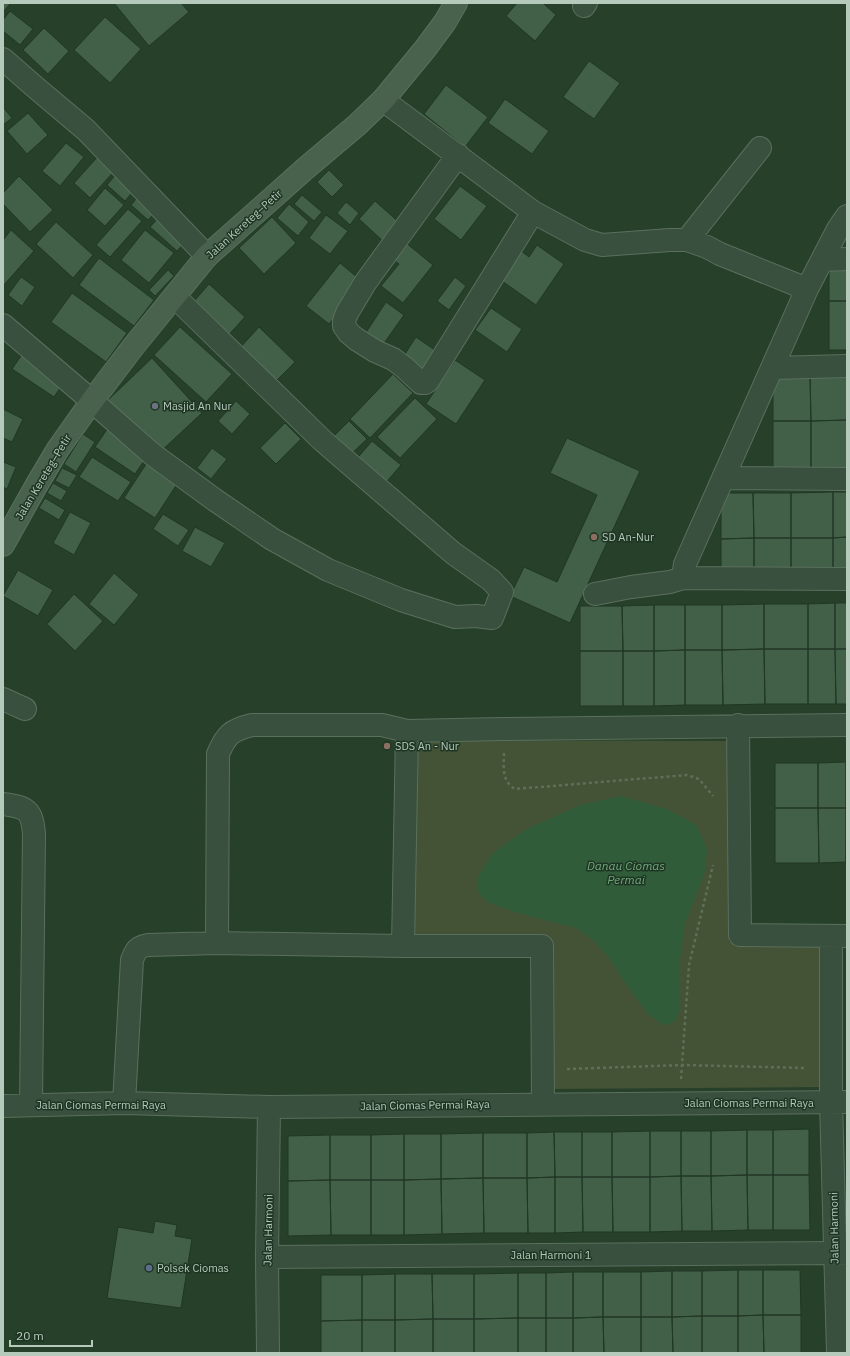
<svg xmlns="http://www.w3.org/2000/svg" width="850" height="1356" font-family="'IBM Plex Sans',sans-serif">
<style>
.green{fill:#445236}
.water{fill:#315c39}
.building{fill:#425f48;stroke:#203725}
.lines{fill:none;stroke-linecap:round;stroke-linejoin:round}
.street-casing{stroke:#5a705f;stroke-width:24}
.secondary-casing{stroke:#5a705f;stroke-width:24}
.path{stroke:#5e7059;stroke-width:2.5;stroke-dasharray:3 3;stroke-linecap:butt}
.street{stroke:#3a503e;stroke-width:22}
.secondary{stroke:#48624e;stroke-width:22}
.worship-dot{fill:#6b7280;stroke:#1e3523;stroke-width:1.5}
.education-dot{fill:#8d6e63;stroke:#1e3523;stroke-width:1.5}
.service-dot{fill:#5c6f8a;stroke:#1e3523;stroke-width:1.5}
.labels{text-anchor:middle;stroke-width:3;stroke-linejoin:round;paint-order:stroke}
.street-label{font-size:11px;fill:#b6cabb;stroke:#1e3523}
.poi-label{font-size:11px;fill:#b6cabb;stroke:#1e3523;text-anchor:start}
.water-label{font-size:12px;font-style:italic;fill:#70a87a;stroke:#1e3523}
</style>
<rect width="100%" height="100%" fill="#26402a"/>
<path class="green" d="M417,740L728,741L729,942L826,941L827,1087L552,1089L550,942L413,938Z"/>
<path class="water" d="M621,796L667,809L696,825L707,848L705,872L685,923L680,958L679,979V1010L676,1020L668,1025L661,1024L648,1014L627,986L609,958L593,940L576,928L514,912L489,903L482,897L478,891V877L493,853L525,830L580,805Z"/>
<path class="building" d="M3,3H11L3,12Z
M114,3H181L189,12L149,46Z
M517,3H543L556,15L535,41L506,16Z
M10,11L33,29L20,45L3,31V20Z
M105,17L141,49L110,83L74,50Z
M44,28L69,51L48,74L23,50Z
M589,61L620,83L594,119L563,97Z
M446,85L488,117L465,147L424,114Z
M505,99L549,131L532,154L488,123Z
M3,107L12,118L3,125Z
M28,113L48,135L27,154L7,131Z
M66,143L84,157L60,186L42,171Z
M102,152L118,167L90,198L74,183Z
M329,170L344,185L332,197L317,182Z
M117,173L135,189L125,201L107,185Z
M19,176L53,210L30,232L3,204V193Z
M460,186L487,206L461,240L434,219Z
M105,188L124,205L105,226L87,210Z
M141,193L158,209L148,220L131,205Z
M302,195L322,212L314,221L294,204Z
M375,201L401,224L385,243L359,219Z
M346,202L359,213L350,225L337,213Z
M289,204L309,222L298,236L277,218Z
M128,209L142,221L110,257L96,245Z
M162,214L189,238L177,251L150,227Z
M326,215L348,231L330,254L309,238Z
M272,217L296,243L264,274L239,248Z
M56,222L93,255L73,278L36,244Z
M11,230L34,251L3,286V240Z
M145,230L174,253L149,283L121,260Z
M405,242L433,265L403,303L381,286L399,264L392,259Z
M537,245L564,264L536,305L499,279L520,250L529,257Z
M99,258L154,300L134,326L79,285Z
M340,263L363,282L329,324L306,306Z
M829,268H847V301H829Z
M168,270L174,276L155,296L149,290Z
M21,277L35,287L22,306L8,295Z
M455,277L466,286L449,310L437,301Z
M209,284L245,317L224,340L188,308Z
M72,293L127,333L106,362L51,322Z
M829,301H847V350H829Z
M386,302L404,315L380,349L363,337Z
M491,308L522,329L507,352L475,330Z
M180,327L232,374L206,402L154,355Z
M259,327L295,362L271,386L236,352Z
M416,337L439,353L424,375L401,360Z
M23,353L65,381L54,397L12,369Z
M152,358L202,413L158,454L108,400Z
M455,360L485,380L456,424L426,404Z
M393,374L413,393L370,438L350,419Z
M810,375H847V420L811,421Z
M810,375L811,421H773V376Z
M415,398L437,419L400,458L377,437Z
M236,401L250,414L232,434L218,421Z
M3,409L23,419L12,442L3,438Z
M847,420V475L811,476V421Z
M349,421L367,439L346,459L329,441Z
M773,421H811V476H773Z
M285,423L301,439L276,464L260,448Z
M108,428L148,455L135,474L95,447Z
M83,434L95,442L76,472L64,464Z
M567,438L640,471L570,623L510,596L524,567L557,582L597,495L550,473Z
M372,441L401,465L383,486L354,462Z
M212,448L227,459L211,479L197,468Z
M92,457L131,482L118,501L79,477Z
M148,461L179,481L155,518L124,498Z
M3,462L16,467L7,489L3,487Z
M62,468L77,475L69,488L55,481Z
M53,483L67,491L61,501L47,493Z
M833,492H847V537L833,538Z
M833,492V538H791V493Z
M721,493H753L754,538L721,539Z
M753,493H791V538H754Z
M45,498L65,510L59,520L39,508Z
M70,512L91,523L74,555L53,543Z
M163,514L189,530L178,546L153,529Z
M195,527L225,543L211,567L182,551Z
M847,537V574L833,575V538Z
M754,538V575L721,576V539Z
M754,538H791V575H754Z
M791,538H833V575H791Z
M18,570L53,590L38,616L3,596Z
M114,573L139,595L114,625L89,604Z
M74,594L103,621L75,651L47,624Z
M835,603V649H808V604Z
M835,603H847V649H835Z
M764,604V649L722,650V605Z
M764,604H808V649H764Z
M654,605V651H623L622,606Z
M654,605H685V650L654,651Z
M685,605H722V650H685Z
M580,606H622L623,651H580Z
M764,649L765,704L723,705L722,650Z
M764,649H808V704H765Z
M808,649H835L836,704H808Z
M835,649H847V704H836Z
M685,650V705L654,706V651Z
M685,650H722L723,705H685Z
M580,651H623V706H580Z
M623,651H654V706H623Z
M846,762V808H818V763Z
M846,762H847V808H846Z
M775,763H818V808H775Z
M775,808H818L819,863H775Z
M818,808H846V862L819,863Z
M846,808H847L846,862Z
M809,1129V1175H773V1130Z
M747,1130V1175L711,1176V1131Z
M747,1130H773V1175H747Z
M650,1131V1177H612V1132Z
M650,1131H681V1176L650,1177Z
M681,1131H711V1176H681Z
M554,1132L555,1177L527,1178V1133Z
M554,1132H582V1177H555Z
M582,1132H612V1177H582Z
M483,1133V1178L441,1179V1134Z
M483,1133H527V1178H483Z
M404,1134H441V1179L404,1180Z
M404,1134V1180H371V1135Z
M330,1135V1180L288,1181V1136Z
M330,1135H371V1180H330Z
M747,1175H773V1230H748Z
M747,1175L748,1230L712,1231L711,1176Z
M773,1175H809L810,1230H773Z
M681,1176H711L712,1231H682Z
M681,1176L682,1231L650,1232V1177Z
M555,1177H582L583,1232L555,1233Z
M555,1177V1233H528L527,1178Z
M582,1177H612L613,1232H583Z
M612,1177H650V1232H613Z
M483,1178H527L528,1233H484Z
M483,1178L484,1233L442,1234L441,1179Z
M441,1179L442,1234L404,1235V1180Z
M330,1180L331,1235L288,1236V1181Z
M330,1180H371V1235H331Z
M371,1180H404V1235H371Z
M155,1221L177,1225L175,1236L192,1239L181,1308L107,1298L118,1227L153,1233Z
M738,1270V1316H702V1271Z
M738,1270H763V1315L738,1316Z
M763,1270H800L801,1315H763Z
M672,1271V1317H641V1272Z
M672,1271H702V1316L672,1317Z
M573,1272V1318H546V1273Z
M573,1272H603V1317L573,1318Z
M603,1272H641V1317H603Z
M518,1273V1318L474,1319V1274Z
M518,1273H546V1318H518Z
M395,1274H432L433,1319L395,1320Z
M395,1274V1320H362V1275Z
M432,1274H474V1319H433Z
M321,1275H362V1320L321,1321Z
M763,1315L764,1353H738V1316Z
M763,1315H801V1353H764Z
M702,1316H738V1353H702Z
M702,1316V1353H673L672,1317Z
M603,1317H641V1353H604Z
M603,1317L604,1353H573V1318Z
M641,1317H672L673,1353H641Z
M518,1318V1353H474V1319Z
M518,1318H546V1353H518Z
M546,1318H573V1353H546Z
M433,1319V1353H395V1320Z
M433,1319H474V1353H433Z
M362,1320V1353H321V1321Z
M362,1320H395V1353H362Z"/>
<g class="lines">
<g class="street-casing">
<path id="street" d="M584,6L586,3
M3,59L35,87L86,130L207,256
M383,100L533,212L585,240L602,245L670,240H687L707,247L720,254L807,289
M458,155L365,283L347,313L344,321V326L349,333L356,339L375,351L393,359L405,368L421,383H425L428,381L533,212
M687,240L760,148
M823,260L847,259
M3,325L92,401L152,454L215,500L272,539L328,570L401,600L455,617L476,616L492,618L502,592L491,580L453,553L323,441L175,297
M773,368L847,366
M723,478L847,479
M683,578L685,564L807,289L838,229L847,216
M595,594L631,587L670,582L683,578L847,579
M3,699L25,709
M738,725L740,935L847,936
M3,804C27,807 32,810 34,834L31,1105
M831,936V1102L838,1353
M217,943L218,754C226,735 231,730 252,725H382L407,731L503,729L847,725
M403,946L407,731
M124,1103L132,960C136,950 137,947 148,945L217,943L403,946H542L543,1104
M3,1106L124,1103L269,1107L847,1102
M267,1257L847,1253
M268,1353L267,1257L269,1107"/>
</g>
<g class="secondary-casing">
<path id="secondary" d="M3,545L36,486L58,449L92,401L133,347L207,256L306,168L357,125L383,100L425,49L445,22L456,3"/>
</g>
<path class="path" d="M504,753C504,768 501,780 515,789L687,775L699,779L713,796
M567,1069L683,1065L806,1068
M681,1079L689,965L713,865"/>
<use href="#street" class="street"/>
<use href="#secondary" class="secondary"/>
</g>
<circle class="worship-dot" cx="155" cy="406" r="4"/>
<g class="education-dot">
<circle cx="594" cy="537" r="4"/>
<circle cx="387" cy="746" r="4"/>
</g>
<circle class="service-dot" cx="149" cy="1268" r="4"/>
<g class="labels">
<g class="street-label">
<text transform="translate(244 224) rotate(-42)" y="4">Jalan Kereteg–Petir</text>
<text transform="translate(43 477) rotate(-59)" y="4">Jalan Kereteg–Petir</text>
<text x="749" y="1107">Jalan Ciomas Permai Raya</text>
<text x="101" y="1109">Jalan Ciomas Permai Raya</text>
<text transform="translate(425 1105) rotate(-1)" y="4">Jalan Ciomas Permai Raya</text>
<text transform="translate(834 1228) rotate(-91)" y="4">Jalan Harmoni</text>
<text transform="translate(268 1230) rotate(-89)" y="4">Jalan Harmoni</text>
<text x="551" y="1259">Jalan Harmoni 1</text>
</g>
<g class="poi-label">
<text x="163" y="410">Masjid An Nur</text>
<text x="602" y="541">SD An-Nur</text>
<text x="395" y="750">SDS An - Nur</text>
<text x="157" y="1272">Polsek Ciomas</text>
</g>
<g class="water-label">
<text x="626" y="870">Danau Ciomas<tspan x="626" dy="14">Permai</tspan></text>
</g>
</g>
<rect width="850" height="1356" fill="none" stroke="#b6cabb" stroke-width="8"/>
<path d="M10 1340v6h82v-6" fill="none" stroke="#b6cabb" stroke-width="2"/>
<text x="16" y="1340" font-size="12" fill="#b6cabb" stroke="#1e3523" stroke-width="3" paint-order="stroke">20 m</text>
</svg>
